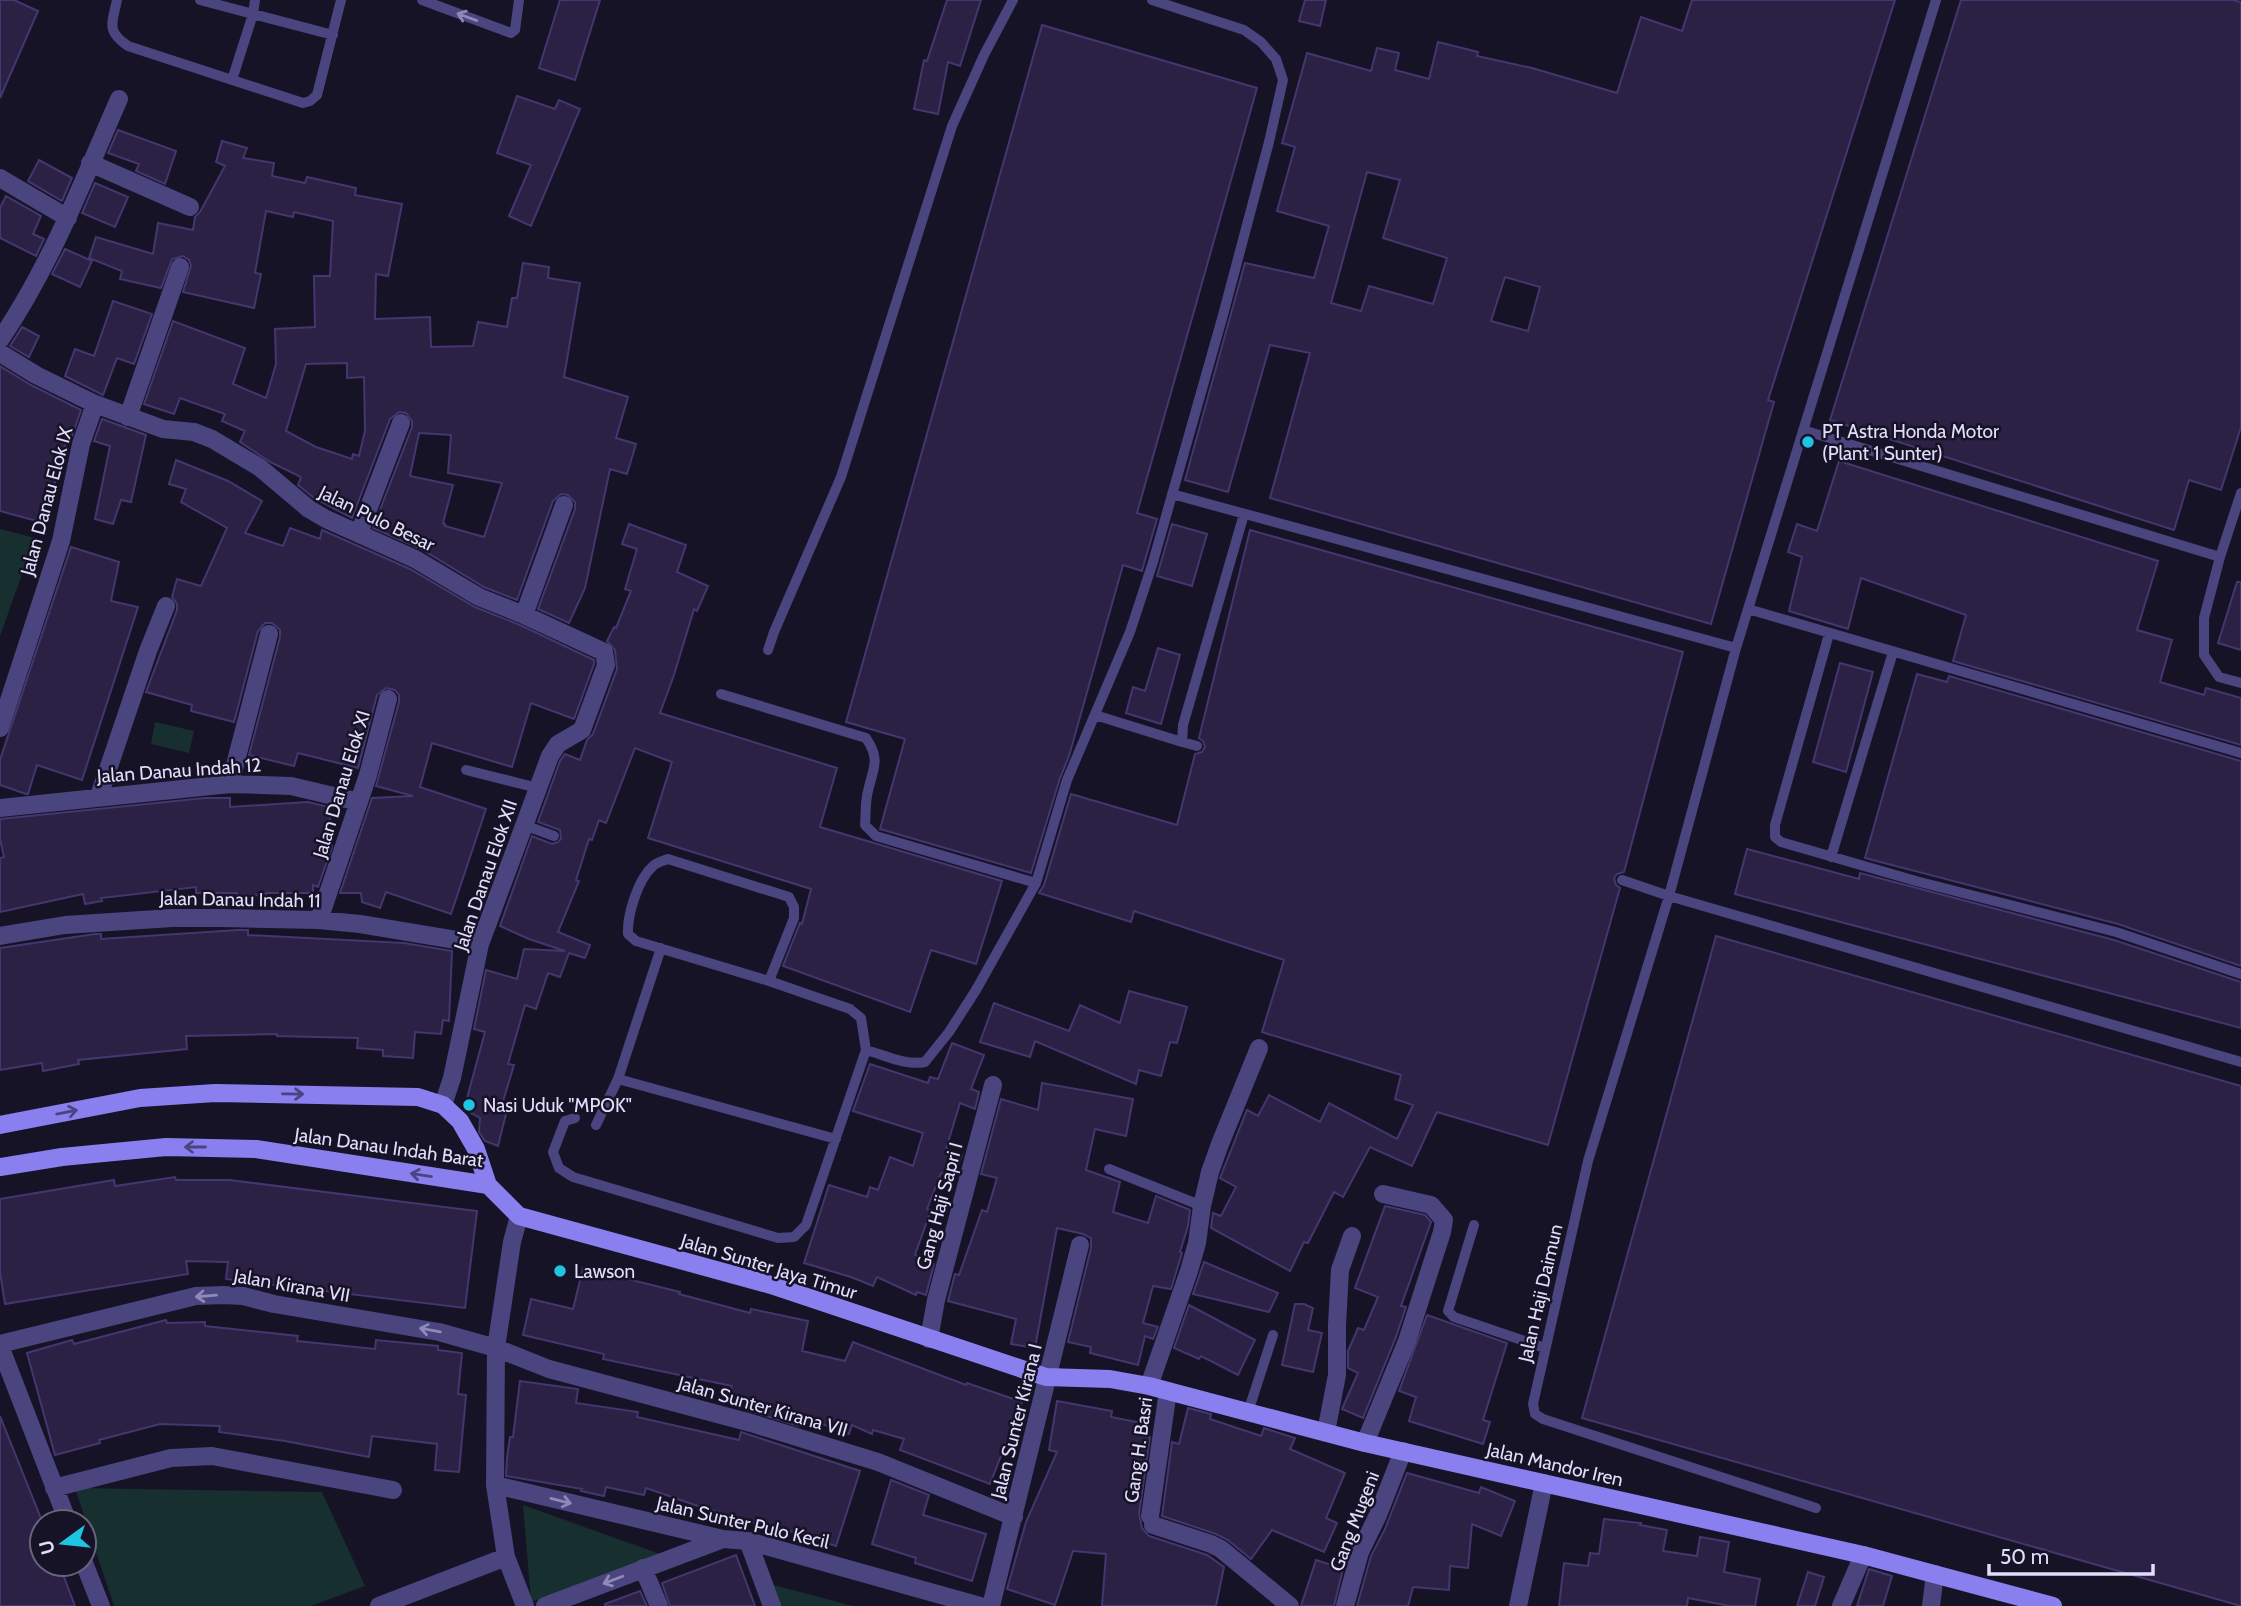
<svg xmlns="http://www.w3.org/2000/svg" width="2241" height="1606" font-family="Cabin,sans-serif">
<style>
.green{fill:#172f2f}
.building{fill:#2b2145;stroke:#44366e;stroke-width:2;fill-rule:evenodd}
.lines{fill:none;stroke-linecap:round;stroke-linejoin:round}
.lane{stroke:#4a447f;stroke-width:10}
.street{stroke:#4a447f;stroke-width:18}
.secondary{stroke:#897fef;stroke-width:18}
.oneway{stroke:#8e89b7}
.oneway2{stroke:#4a4480}
.poi-dot{fill:#20c4e3;stroke:#171326;stroke-width:2.5}
.labels{text-anchor:middle;stroke-width:5;stroke-linejoin:round;paint-order:stroke}
.poi-label{font-size:19px;fill:#e2ddfb;stroke:#171326;text-anchor:start}
.street-label{font-size:19px;fill:#e2ddfb;stroke:#171326}
</style>
<rect width="100%" height="100%" fill="#171326"/>
<path class="green" d="M0,529L35,538L0,636Z
M155,722L194,731L189,753L151,744Z
M75,1488L322,1492L365,1586L311,1606H114Z
M523,1505L660,1554L531,1602Z
M770,1584L853,1606H779Z"/>
<path class="building" d="M0,0H14L38,11L0,98Z
M560,0H600L575,80L539,68Z
M947,0H981L960,66L948,62L938,114L914,109L924,60L927,61Z
M1305,0H1326L1320,26L1299,21Z
M1692,0H1895L1768,400L1774,402L1711,624L1270,498L1310,353L1270,345L1228,492L1185,480L1245,263L1314,278L1329,226L1277,211L1295,147L1282,143L1307,53L1371,71L1377,48L1399,53L1395,70L1429,79L1438,42L1478,52L1477,56L1532,68L1617,93L1641,17L1682,31ZM1367,172L1400,180L1383,238L1447,258L1433,304L1369,286L1361,311L1331,303ZM1505,277L1540,287L1528,331L1491,321Z
M1961,0H2233L2241,2V427L2221,490L2189,480L2174,530L1830,420Z
M1042,25L1257,88L1137,513L1157,519L1145,560L1142,571L1123,565L1069,756L1060,778L1031,873L880,829L905,739L846,722Z
M517,96L555,109L559,100L580,109L531,226L509,216L531,165L497,153Z
M118,130L176,151L165,184L136,171L139,164L108,153Z
M222,141L247,148L243,158L274,163L272,176L305,183L307,177L356,188L355,195L402,204L388,276L376,274L375,319L430,317L431,347L473,346L478,322L507,327L512,298H517L523,263L549,267L548,278L580,283L564,377L628,397L616,438L636,444L627,474L610,469L585,588L569,623L538,609L575,509V502L568,495L561,494L553,501L517,600L484,587L421,549L373,528L412,427V421L406,413L399,412L390,419L352,518L314,498L298,485L301,477L270,462L240,442L245,431L222,421L225,414L180,398L174,414L144,404L173,321L245,348L233,384L266,398L276,364L275,329L315,327L314,276H330L333,221L294,212L293,217L266,211L255,273L261,274L254,308L183,292L191,266L189,260L183,256L172,259L161,288L120,279L122,271L89,258L96,237L153,254L158,223L193,230L195,217L200,212L225,166L216,162ZM347,363V378L364,377L365,431L359,456L353,454L352,459L316,447L286,431L306,364ZM419,433L451,435L448,473L502,483L484,537L445,526V524L443,523L453,485L410,476Z
M39,160L72,178L62,201L28,181Z
M95,183L128,197L115,227L82,213Z
M6,196L41,216L33,234L44,239L36,256L0,238V208Z
M65,249L92,261L80,287L52,274Z
M113,301L152,314L134,364L117,358L103,395L65,376L75,349L94,356Z
M22,327L39,336L29,357L10,346Z
M0,366L31,385L81,410L72,436L68,435L44,523L0,511Z
M102,419L146,435L131,502L121,500L113,524L95,519L110,446L94,441Z
M176,460L228,481L262,501L245,533L283,546L290,528L320,539L322,530L410,569L475,607L520,625L594,660V664L574,719L531,703L512,767L432,743L420,787L486,809L451,914L386,892L380,908L362,902L361,893H340L372,798L413,796L376,786L399,702V695L395,690L386,688L377,695L358,768L298,753L294,766L249,755L280,637V630L272,623H265L258,631L234,722L191,711L192,705L146,692L177,610V604L172,597L177,579L201,586L227,528L181,502L186,489L169,484Z
M1839,461L2158,561L2137,630L2172,640L2160,682L2204,695L2206,688L2241,698V745L1953,661L1966,615L1861,578L1848,629L1789,611L1802,557L1788,552L1797,524L1817,531Z
M629,524L686,545L677,572L708,586L697,611L694,609L674,675L660,713L837,768L820,827L1002,881L976,964L931,950L910,1012L783,966L800,923L802,924L811,889L648,838L672,762L635,748L606,823L599,820L592,840L589,839L576,880L579,881L558,932L590,945L585,958L569,953L560,977L548,973L536,1009L525,1005L508,1064L514,1065L501,1108L507,1110L498,1146L485,1141L479,1132L480,1118L464,1109L485,1032L474,1029L486,970L517,979L524,949L565,951L529,939L500,926L532,836L552,844L558,842L561,839L560,830L538,822L560,761L565,754L580,760L587,740L593,734L617,669L615,650L607,641L614,627L616,628L631,591L625,589L637,549L622,544Z
M1172,524L1207,534L1192,586L1157,576Z
M1250,530L1683,652L1624,872L1617,874L1614,878L1616,885L1620,888L1548,1145L1437,1112L1412,1166L1370,1147L1343,1197L1334,1192L1308,1243L1304,1242L1290,1271L1211,1228L1213,1213L1221,1216L1236,1187L1220,1178L1247,1110L1258,1116L1269,1095L1320,1122L1329,1103L1397,1139L1413,1105L1395,1099L1401,1075L1262,1032L1284,960L1134,911L1131,922L1039,893L1044,885L1071,794L1177,825L1195,754L1202,752L1205,747L1203,741L1199,738Z
M71,547L119,562L111,601L138,607L82,780L37,765L28,794H26L0,785V760Z
M2237,582H2241V650L2218,643Z
M1158,648L1180,655L1161,724L1126,713L1133,687L1145,691Z
M1840,663L1873,672L1846,772L1813,762Z
M1917,674L1947,682L1949,676L2241,761V966L2118,924L1865,858Z
M205,798H230V807L308,802L329,807L332,847L318,887L313,885V893H265L266,895L237,896V893H196V887L101,898L102,901L85,904L83,894L0,912V858L4,857L0,839V819Z
M1747,849L1859,879L1860,873L2114,940L2241,982V1028L1735,894Z
M238,930H248V935L404,943L452,951L449,1021L443,1020L441,1034L415,1032L413,1058L383,1056V1050L357,1048L358,1038L277,1036V1034L186,1036L187,1049L78,1060L79,1064L43,1071L42,1063L0,1070V948L95,934H101V939Z
M1716,936L2241,1086V1606L1582,1418Z
M1129,991L1187,1007L1177,1043L1170,1042L1161,1076L1139,1070L1136,1084L1035,1041L1030,1057L980,1042L994,1003L1069,1031L1080,1005L1120,1023Z
M952,1043L984,1055L971,1089L979,1092L975,1109L960,1103L946,1149L962,1155L953,1178L941,1173L927,1209L931,1210L915,1255L934,1264L926,1295L917,1292L916,1295L877,1277L873,1286L851,1277L804,1263L829,1185L867,1197L870,1187L878,1190L890,1157L913,1166L923,1133L853,1111L870,1064L928,1083L930,1077L938,1079Z
M1042,1083L1133,1099L1126,1136L1095,1129L1086,1170L1120,1182L1113,1212L1148,1223L1156,1196L1190,1210L1188,1226L1180,1252L1182,1253L1171,1289L1153,1286L1143,1323L1158,1327L1153,1339L1145,1336L1138,1365L1090,1353L1091,1347L1068,1342L1091,1248V1238L1083,1234L1057,1228L1035,1348L1011,1344L1016,1319L948,1301L955,1274L959,1275L982,1210L987,1212L997,1178L981,1174L1001,1099L1038,1110Z
M175,1177L176,1180H229L477,1211L465,1308L226,1279L228,1262L186,1261L188,1274L5,1304L0,1272V1199L114,1180L115,1186Z
M1385,1206L1425,1215L1431,1222L1401,1306L1406,1307L1396,1337L1363,1418L1342,1409L1358,1373L1348,1368V1351L1358,1328L1364,1330L1378,1297L1355,1288Z
M1204,1262L1278,1293L1269,1312L1193,1294Z
M583,1268L680,1292L679,1294L750,1313L751,1309L808,1321L802,1351L845,1361L853,1342L966,1385L967,1383L1022,1402L1008,1443H1006L990,1484L900,1450L904,1439L873,1430L872,1434L852,1425L849,1434L801,1416L798,1426L747,1410L751,1399L730,1394L732,1386L603,1359L604,1354L523,1335L531,1299L573,1309Z
M1295,1304H1304L1313,1308L1308,1330L1322,1333L1313,1372L1282,1365Z
M1189,1305L1255,1340L1238,1375L1201,1356L1199,1359L1174,1348Z
M1427,1315L1507,1343L1483,1420L1490,1422L1483,1444L1409,1421L1416,1397L1399,1391Z
M166,1320L167,1323L205,1322V1326L298,1336L297,1341L375,1349L376,1340L438,1346V1350L462,1353L458,1394L466,1395L459,1472L435,1470L437,1444L372,1436L369,1457L285,1441L219,1432L220,1426L160,1424L99,1440L100,1443L55,1455L27,1353L72,1340L74,1344Z
M520,1381L578,1389L576,1403L638,1412L637,1417L739,1440L741,1432L860,1471L836,1546L755,1520L754,1523L695,1505L646,1488L644,1495L606,1487L604,1496L581,1491L582,1489L506,1476L507,1458L510,1437H513Z
M1057,1401L1112,1411L1111,1417L1147,1424L1145,1436L1150,1437L1139,1514L1142,1528L1149,1536L1207,1555L1224,1567L1216,1606H1102L1106,1554L1073,1551L1055,1605L1007,1589L1026,1522L1057,1452L1049,1450Z
M1188,1408L1211,1414L1210,1419L1261,1436L1264,1428L1295,1438L1290,1449L1345,1473L1326,1518L1337,1523L1324,1552L1272,1530L1251,1559L1228,1540L1216,1534L1162,1516L1172,1442L1179,1444Z
M0,1416L42,1521V1564H59L75,1606H0Z
M1407,1473L1479,1493L1481,1487L1515,1501L1501,1536L1472,1524L1468,1568L1450,1566L1449,1590L1413,1587L1408,1606H1357L1371,1556L1385,1529Z
M891,1480L929,1495L923,1515L986,1534L972,1581L915,1563L916,1558L872,1544Z
M1604,1519L1641,1523L1640,1525L1667,1530L1663,1551L1697,1556L1700,1537L1729,1542L1724,1572L1760,1579L1755,1606H1730L1688,1598L1687,1606H1559L1564,1563L1588,1566L1590,1553L1599,1554Z
M736,1555L755,1606H670L662,1583Z
M1316,1560L1343,1569L1334,1606H1301Z
M1869,1569L1892,1576L1883,1606H1857Z
M1808,1572L1824,1577L1815,1606H1797Z
M640,1591L647,1606H605V1604Z"/>
<g class="lines">
<path class="lane" d="M117,0C112,24 106,31 128,46L303,103L310,101L317,95L341,0
M200,0L333,35
M422,0L511,33L515,30L519,0
M232,80L253,14L255,0
M1803,430L2220,557
M2241,493L2220,557L2204,618V655L2219,677L2241,683
M1172,494L1736,648
M1748,609L2241,753
M1829,634L1775,825V837L1781,842L1916,881L2116,932L2241,974
M768,650L774,632L841,477L952,126L984,55L1013,0
M721,694L866,738C881,760 873,768 868,791C865,802 866,814 865,825L876,836L1036,883
M1095,715L1182,742L1183,725L1244,514
M1182,742L1197,746
M466,770L538,788
M524,825L554,836
M1831,857L1893,652
M1622,880L1669,896L2241,1062
M661,948L618,1079L836,1139
M866,1050C885,1055 905,1066 925,1062L949,1032L976,990L1036,883L1067,780L1130,632L1153,562L1223,315L1269,142L1283,80L1276,59L1261,42L1244,30L1152,0
M575,1118L565,1121L553,1152L559,1168L573,1177L778,1238L794,1237L806,1225L866,1050L861,1018L850,1009L769,981L636,941L628,934C627,915 638,879 653,866C657,862 663,861 668,859L789,897L794,907V918L769,981
M596,1125L618,1079
M1109,1169L1202,1206
M1474,1225L1448,1311L1454,1317L1545,1348
M1248,1412L1273,1335
M1816,1508L1543,1419L1535,1414L1533,1404L1588,1161L1669,896L1736,648L1936,0"/>
<path class="street" d="M90,163L190,207
M0,178L68,218
M0,340C51,265 83,181 119,99
M0,353L36,375L95,404L163,429L194,432L212,439L259,467L309,509L326,519L415,559L479,597L524,615L604,652L606,665L582,730L558,744L550,756L480,944L452,1078L443,1105
M128,417L180,267
M359,533L401,423
M524,615L564,505
M0,728L61,541L81,444L95,404
M230,784L269,634
M99,796L148,651L166,606
M0,808L230,784L291,786L359,802
M319,920L368,775L388,699
M0,936L65,925L172,918H222L319,920L360,924L480,944
M519,1216L512,1242L496,1348L495,1485L506,1557L525,1606
M929,1339L936,1300L993,1085
M0,1344L196,1296L223,1295L243,1296L274,1304L439,1332L496,1348L549,1369L751,1423L878,1462L1014,1517
M0,1346L68,1522
M1149,1386L1189,1271L1197,1243L1202,1206L1210,1172L1220,1144L1259,1048
M1326,1432L1337,1375V1325L1340,1270L1352,1236
M1365,1443L1407,1341L1442,1232L1444,1220L1431,1205L1383,1194
M495,1485L723,1539L748,1541L980,1606
M54,1488L171,1458L212,1456L393,1490
M1150,1516L1168,1391
M1153,1525L1211,1544L1221,1549L1290,1606
M748,1541L772,1606
M84,1563L101,1606
M643,1568L659,1606
M379,1606L506,1557
M545,1606L723,1539
M991,1606L1080,1245
M1345,1606L1360,1552L1378,1515L1403,1451
M1518,1606L1544,1483
M1841,1606L1863,1555
M1931,1606L1935,1574"/>
<path class="secondary" d="M0,1125L140,1098L215,1093L418,1097L443,1105L460,1121L476,1149L488,1185L519,1216L771,1285L1046,1377L1110,1379L1149,1386L1365,1443L1863,1555L2053,1606
M0,1167L62,1157L166,1147L256,1149L488,1185"/>
</g>
<defs><path id="oneway-shaft" d="M-6 0H5M1.5-3L5.5 0L1.5 3" fill="none" stroke-width="1.6" stroke-linecap="round" stroke-linejoin="round" transform="scale(1.75)"/></defs>
<g class="oneway">
<use href="#oneway-shaft" transform="translate(467 17) rotate(-160)"/>
<use href="#oneway-shaft" transform="translate(206 1296) rotate(175)"/>
<use href="#oneway-shaft" transform="translate(430 1330) rotate(-170)"/>
<use href="#oneway-shaft" transform="translate(561 1501) rotate(14)"/>
<use href="#oneway-shaft" transform="translate(613 1580) rotate(159)"/>
</g>
<g class="oneway2">
<use href="#oneway-shaft" transform="translate(293 1094) rotate(1)"/>
<use href="#oneway-shaft" transform="translate(67 1112) rotate(-11)"/>
<use href="#oneway-shaft" transform="translate(195 1147) rotate(180)"/>
<use href="#oneway-shaft" transform="translate(421 1175) rotate(-171)"/>
</g>
<g class="poi-dot">
<circle cx="1808" cy="442" r="7"/>
<circle cx="469" cy="1105" r="7"/>
<circle cx="560" cy="1271" r="7"/>
</g>
<g class="labels">
<g class="poi-label">
<text x="1822" y="438">PT Astra Honda Motor<tspan x="1822" dy="22">(Plant 1 Sunter)</tspan></text>
<text x="483" y="1112">Nasi Uduk "MPOK"</text>
<text x="574" y="1278">Lawson</text>
</g>
<g class="street-label">
<text transform="translate(46 501) rotate(-75)" y="7">Jalan Danau Elok IX</text>
<text transform="translate(377 518) rotate(26)" y="7">Jalan Pulo Besar</text>
<text transform="translate(179 770) rotate(-4)" y="7">Jalan Danau Indah 12</text>
<text transform="translate(341 784) rotate(-73)" y="7">Jalan Danau Elok XI</text>
<text transform="translate(485 875) rotate(-71)" y="7">Jalan Danau Elok XII</text>
<text transform="translate(240 899) rotate(1)" y="7">Jalan Danau Indah 11</text>
<text transform="translate(389 1147) rotate(8)" y="7">Jalan Danau Indah Barat</text>
<text transform="translate(939 1206) rotate(-75)" y="7">Gang Haji Sapri I</text>
<text transform="translate(769 1266) rotate(17)" y="7">Jalan Sunter Jaya Timur</text>
<text transform="translate(292 1285) rotate(10)" y="7">Jalan Kirana VII</text>
<text transform="translate(1540 1293) rotate(-77)" y="7">Jalan Haji Daimun</text>
<text transform="translate(763 1406) rotate(16)" y="7">Jalan Sunter Kirana VII</text>
<text transform="translate(1016 1421) rotate(-76)" y="7">Jalan Sunter Kirana I</text>
<text transform="translate(1138 1450) rotate(-82)" y="7">Gang H. Basri</text>
<text transform="translate(1555 1464) rotate(13)" y="7">Jalan Mandor Iren</text>
<text transform="translate(1354 1521) rotate(-69)" y="7">Gang Mugeni</text>
<text transform="translate(743 1522) rotate(13)" y="7">Jalan Sunter Pulo Kecil</text>
</g>
</g>
<g transform="translate(63 1543) rotate(255)"><circle r="33" fill="#171326" stroke="#68647b" stroke-width="2"/>
<path d="M0-5L12 26L0 18L-12 26Z" fill="#20c4e3"/>
<text y="-10" font-size="19" font-weight="bold" text-anchor="middle" fill="#e2ddfb">U</text>
</g>
<path d="M1989 1564v10h164v-10" fill="none" stroke="#e2ddfb" stroke-width="3.5"/>
<text x="2000" y="1564" font-size="21" fill="#e2ddfb" stroke="#171326" stroke-width="5" paint-order="stroke">50 m</text>
</svg>
